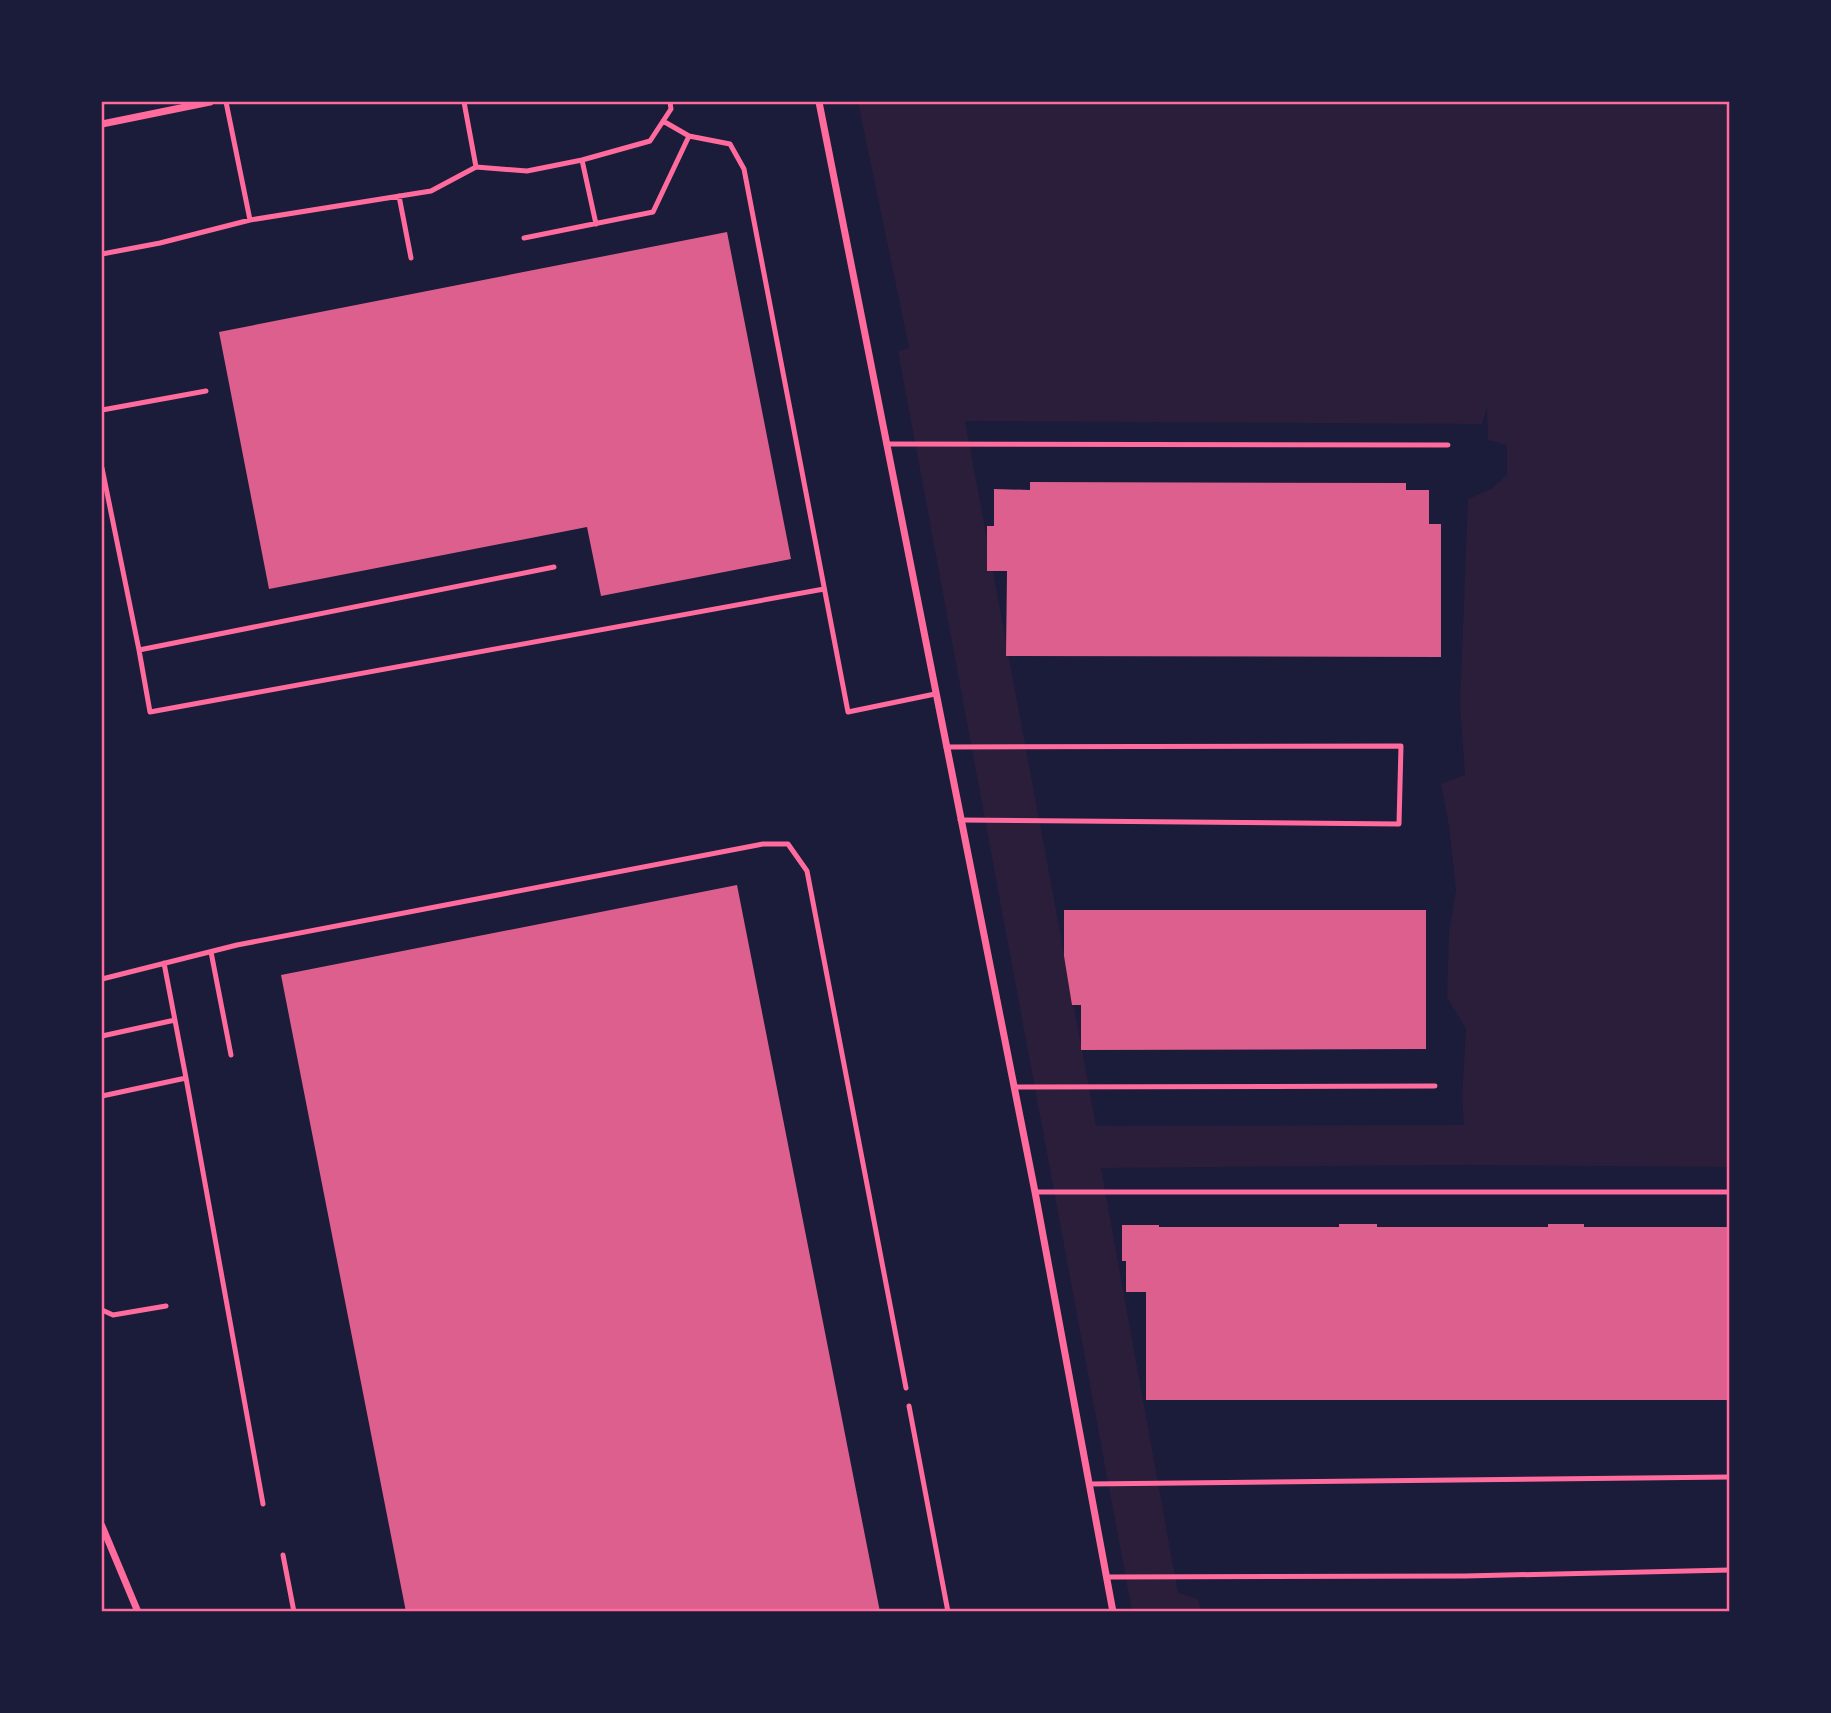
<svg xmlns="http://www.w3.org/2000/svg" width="1831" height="1713" font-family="'PT Serif',serif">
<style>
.green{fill:#2a1e3b;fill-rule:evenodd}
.building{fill:#dd5f8e}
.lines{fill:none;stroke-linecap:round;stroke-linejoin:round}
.path{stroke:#ff6b9d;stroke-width:3.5}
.service{stroke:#ff6b9d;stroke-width:5}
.minor{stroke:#ff6b9d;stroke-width:7}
.neatline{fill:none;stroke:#ff6b9d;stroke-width:2.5}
</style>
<rect width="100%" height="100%" fill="#1b1b3a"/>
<path class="green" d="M858,102H1729V1167L1458,1165L1101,1168L1178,1593L1198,1599L1201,1611H1132L898,351L909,348ZM1487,408L1488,440L1507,445V475L1491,489L1468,499L1460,705L1465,775L1441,784L1449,826L1456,890L1449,932L1447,997L1466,1029L1462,1097L1464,1125L1096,1126L965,421L1482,424Z"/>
<path class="building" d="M727,232L791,559L601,596L587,527L269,589L219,332Z
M1030,482L1406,483V490H1429V524H1441V657L1006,656L1007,571H987V526H994V489L1030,490Z
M737,885L880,1612H406L281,975Z
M1064,910H1426V1049L1081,1050V1005H1072L1064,956Z
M1339,1224H1377V1227H1548V1224H1584V1227H1730V1400H1146V1292H1126V1261H1122V1225H1159V1227H1339Z"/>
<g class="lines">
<path class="path" d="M102,1610V1612"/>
<path class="service" d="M226,102L250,220
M464,102L476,167L527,171L582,160L650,141L671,109L670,102
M689,136L730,144L744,169L848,712L935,694
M582,160L596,224
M399,196L411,258
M524,238L653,212L689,136L663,121
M102,254L160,243L250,220L431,191L476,167
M102,410L206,391
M886,444L1448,445
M102,468L139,650L554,567
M139,650L150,712L824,589
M946,747L1401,746L1399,824L960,820
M211,952L231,1055
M102,979L237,945L763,844H788L807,871L906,1388
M102,1036L175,1020
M186,1078L263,1504
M1014,1087L1435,1086
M102,1096L186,1078L164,963
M1035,1192H1730
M102,1310L113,1315L166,1306
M909,1406L948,1612
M1089,1484L1730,1477
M283,1555L294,1612
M1107,1577L1465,1576L1730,1570"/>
<path class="minor" d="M819,102L1035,1192L1113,1612
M102,124L210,102
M102,1526L138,1612"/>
</g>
<rect width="1831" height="1713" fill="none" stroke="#1b1b3a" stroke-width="206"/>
<rect x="103" y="103" width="1625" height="1507" class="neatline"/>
</svg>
